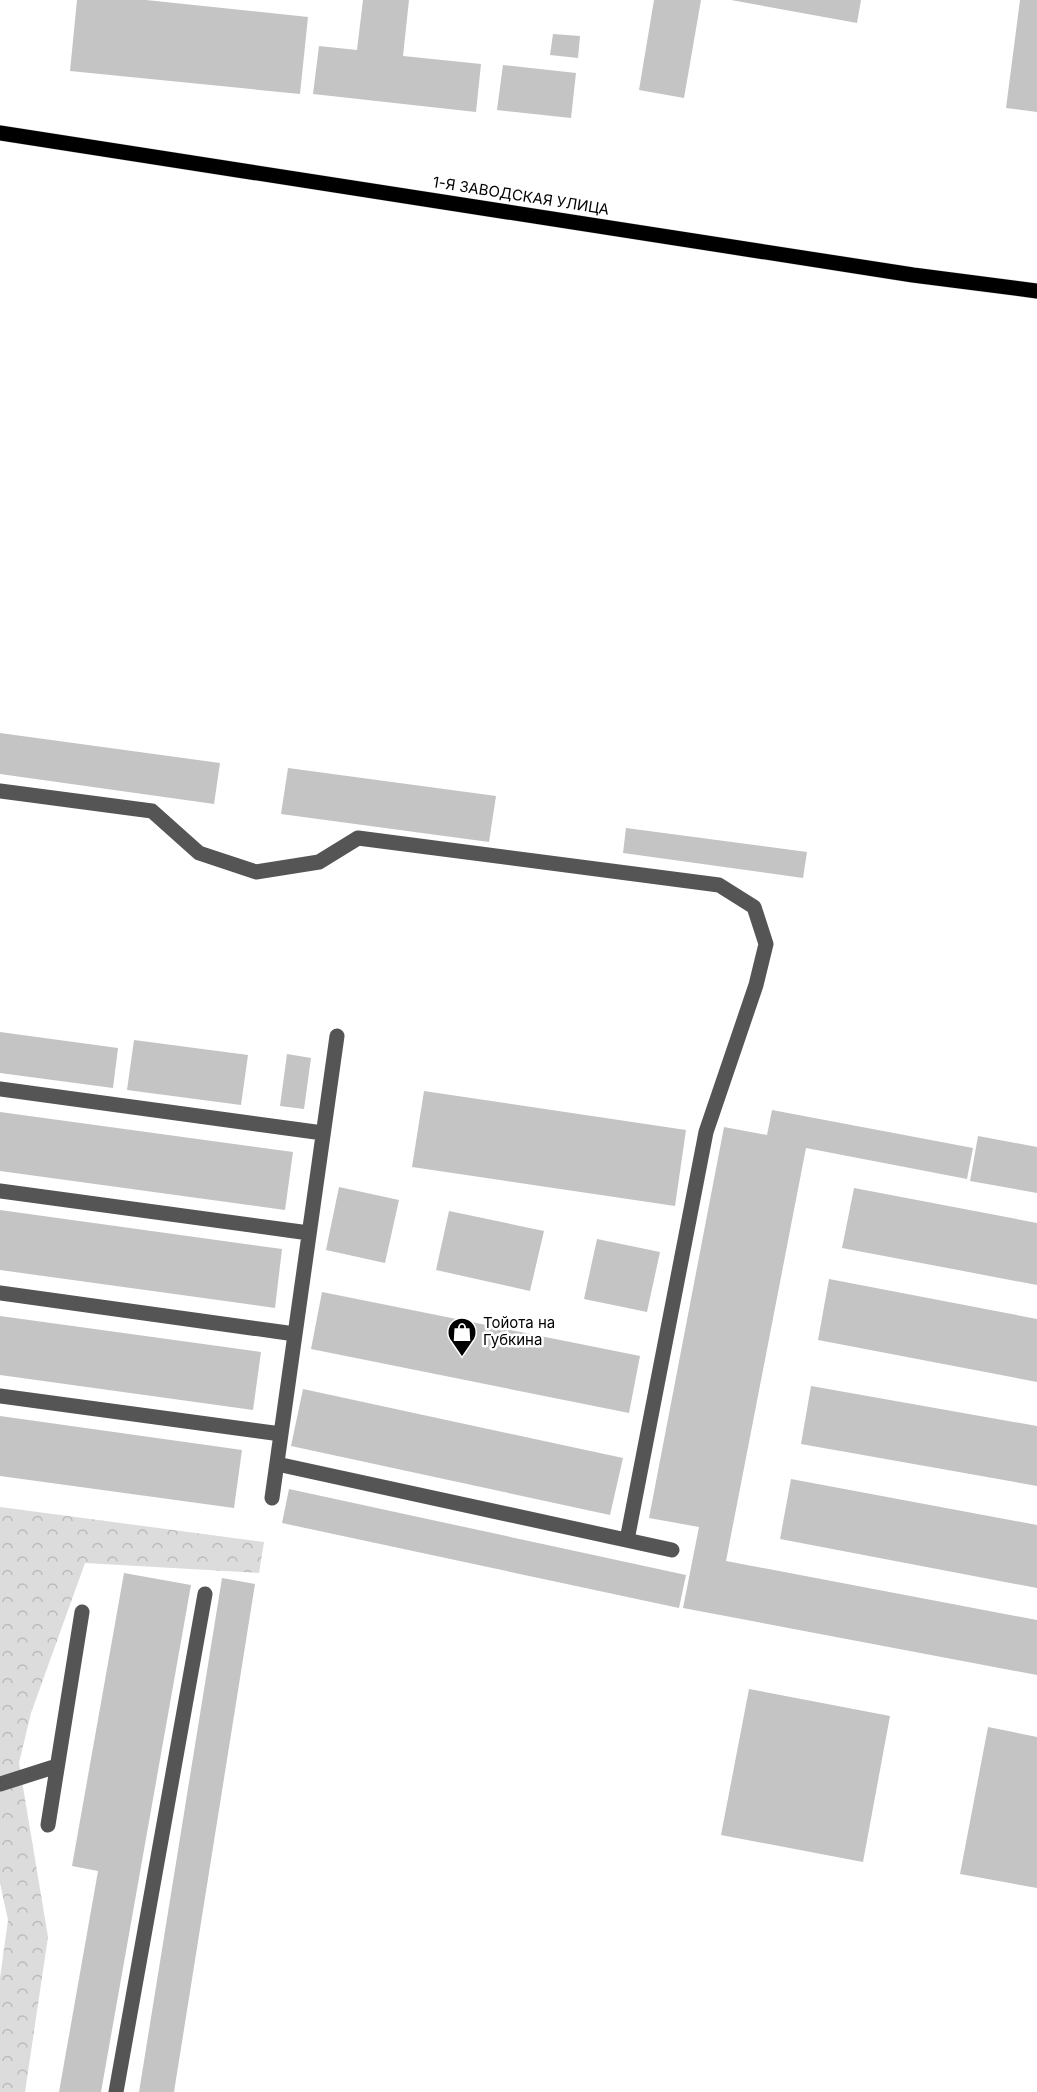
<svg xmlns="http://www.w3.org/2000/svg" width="1037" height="2092" font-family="Inter,sans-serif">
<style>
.forest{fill:url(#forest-crowns)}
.building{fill:#c4c4c4}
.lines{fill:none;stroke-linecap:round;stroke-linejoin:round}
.major-casing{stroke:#dbdbdb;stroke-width:16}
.minor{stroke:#555;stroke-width:15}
.major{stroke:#000;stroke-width:15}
.labels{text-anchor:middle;stroke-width:5;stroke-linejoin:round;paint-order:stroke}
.street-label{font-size:15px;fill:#000;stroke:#fff}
.poi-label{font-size:15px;fill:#000;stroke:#fff;text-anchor:start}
</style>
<defs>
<pattern id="forest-crowns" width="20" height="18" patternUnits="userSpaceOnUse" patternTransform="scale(1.5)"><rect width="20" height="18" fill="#dcdcdc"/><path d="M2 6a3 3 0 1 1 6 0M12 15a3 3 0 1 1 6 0" fill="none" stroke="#bbb"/></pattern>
</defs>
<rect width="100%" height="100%" fill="#fff"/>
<path class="forest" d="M0,1507L264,1542L259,1573L85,1563L31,1713L19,1763L48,1937L25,2092H0V1978L8,1920L0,1883Z"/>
<path class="building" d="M77,0H146L308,17L300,94L70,71Z
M363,0H409L403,56L481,64L476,112L313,94L319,46L357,50Z
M654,0H701L684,98L639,90Z
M731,0H861L857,23Z
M1020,0H1037V112L1006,108Z
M553,34L580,36L578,58L550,55Z
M503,65L576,73L571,118L497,110Z
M0,733L220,763L214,804L0,774Z
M288,768L496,796L489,842L281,814Z
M626,828L807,852L803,878L623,853Z
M0,1032L118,1048L113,1088L0,1073Z
M134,1040L248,1055L241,1105L127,1090Z
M287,1054L311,1058L304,1109L280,1106Z
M424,1091L686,1130L675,1206L412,1167Z
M772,1110L973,1148L967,1179L806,1148L726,1561L1037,1620V1675L683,1608L699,1527L649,1518L724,1127L767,1135Z
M0,1112L293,1152L285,1210L0,1171Z
M978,1136L1037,1147V1193L970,1181Z
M339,1187L399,1200L385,1263L326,1250Z
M854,1188L1037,1223V1285L842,1248Z
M0,1210L282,1249L275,1308L0,1270Z
M449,1211L544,1231L530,1291L436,1270Z
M597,1239L660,1252L647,1312L584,1299Z
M829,1279L1037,1319V1382L818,1340Z
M322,1292L640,1356L629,1413L311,1349Z
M0,1316L261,1352L253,1410L0,1375Z
M811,1386L1037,1426V1486L801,1444Z
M303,1389L623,1458L610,1515L291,1446Z
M0,1416L242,1450L234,1508L0,1476Z
M791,1479L1037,1525V1588L780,1539Z
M289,1489L686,1575L679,1608L282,1523Z
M124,1573L191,1585L101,2092H59L98,1871L72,1866Z
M222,1578L255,1584L174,2092H139Z
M749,1689L890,1716L863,1862L721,1835Z
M988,1727L1037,1737V1888L960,1874Z"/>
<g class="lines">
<g class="major-casing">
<path id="major" d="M0,133L913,275L1037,291"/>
</g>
<path class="minor" d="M0,791L152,811L199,853L256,872L319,862L358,838L719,885L754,907L766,944L756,985L706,1132L627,1540
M0,1089L323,1133
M0,1191L309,1233
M0,1293L295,1334
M0,1396L281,1434
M277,1464L672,1550
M272,1498L337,1036
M0,1784L57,1766
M48,1825L82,1612
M116,2092L205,1594"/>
<use href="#major" class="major"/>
</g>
<defs>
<g id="shop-pin" transform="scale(1.5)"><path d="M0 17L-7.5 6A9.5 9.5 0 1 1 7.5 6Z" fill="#000" stroke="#fff"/><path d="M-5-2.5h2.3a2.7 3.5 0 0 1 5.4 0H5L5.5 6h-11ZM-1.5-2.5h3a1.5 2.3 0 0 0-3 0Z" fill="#fff"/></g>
</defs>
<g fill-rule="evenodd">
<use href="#shop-pin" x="462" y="1332"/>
</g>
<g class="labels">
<g class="street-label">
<text transform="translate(521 196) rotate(9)" y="5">1-Я ЗАВОДСКАЯ УЛИЦА</text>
</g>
<g class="poi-label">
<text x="483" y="1328">Тойота на<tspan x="483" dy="17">Губкина</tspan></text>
</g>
</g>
</svg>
